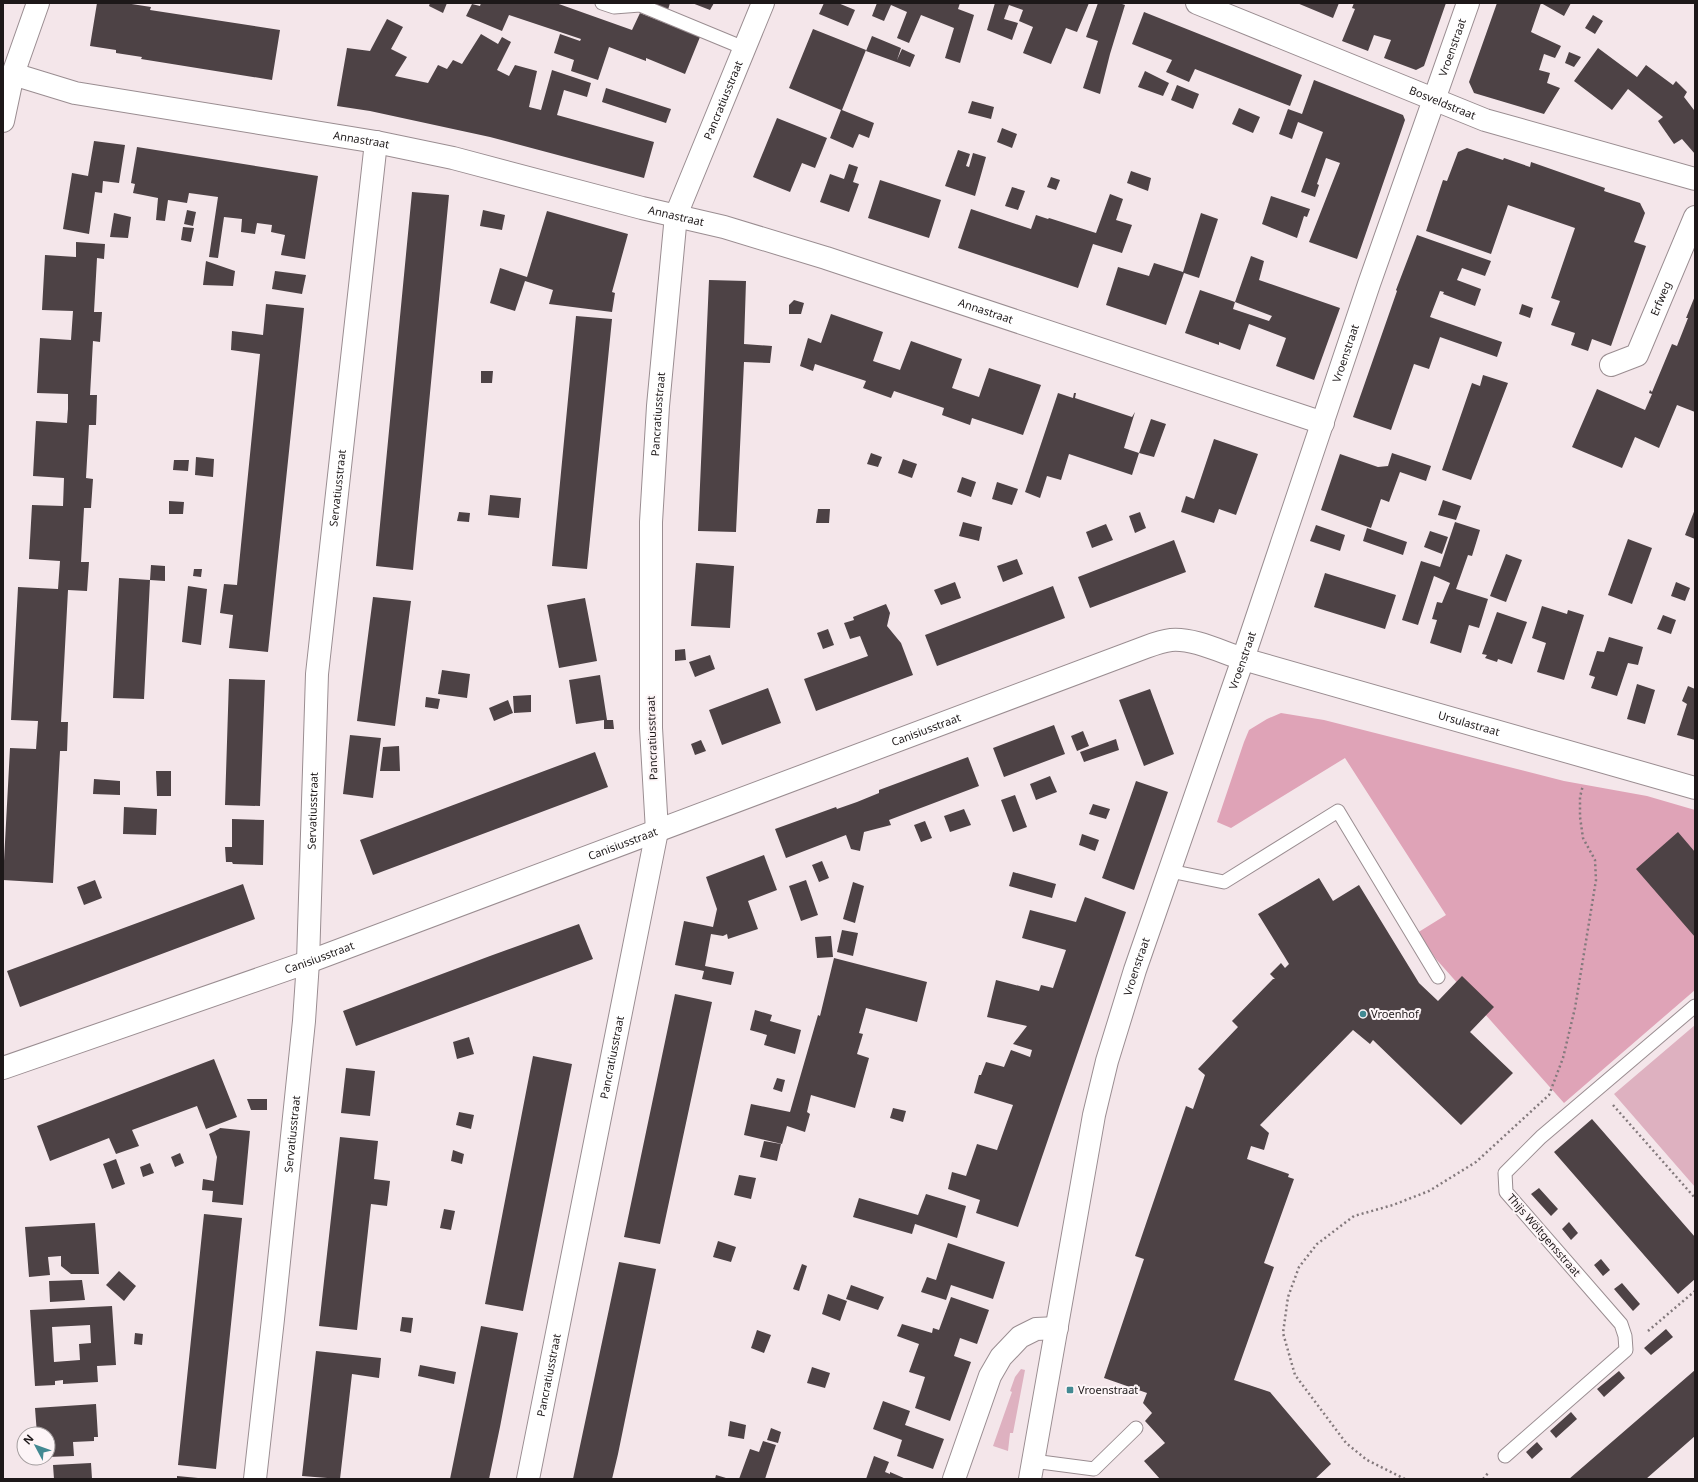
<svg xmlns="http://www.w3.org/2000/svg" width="1698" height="1482" font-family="'Noto Sans',sans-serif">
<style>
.green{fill:#deb1c0}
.forest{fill:#dfa3b7}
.building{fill:#4d4245;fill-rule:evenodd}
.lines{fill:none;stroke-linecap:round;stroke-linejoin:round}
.service-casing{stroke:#9a8d91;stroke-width:15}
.minor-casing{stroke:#9a8d91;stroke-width:24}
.path{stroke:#83797c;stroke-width:2.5;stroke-dasharray:2 3;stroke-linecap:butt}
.service{stroke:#fff;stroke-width:13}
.minor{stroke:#fff;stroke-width:22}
.poi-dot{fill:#428992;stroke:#fdf5f7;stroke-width:1.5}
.labels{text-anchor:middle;stroke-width:4;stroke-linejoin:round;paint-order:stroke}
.street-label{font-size:11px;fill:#1d1819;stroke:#fdf5f7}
.poi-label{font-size:11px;fill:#1d1819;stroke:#fdf5f7;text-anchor:start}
</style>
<rect width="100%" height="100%" fill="#f4e6ea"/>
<path class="green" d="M1695,1025V1187L1614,1094Z
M1021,1369L1025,1370L1013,1433H1010L1008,1451L993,1446L1012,1392L1010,1391L1015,1377Z"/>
<path class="forest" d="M1281,713L1324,720L1564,781L1647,796L1695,810V990L1564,1103L1436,959L1417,933L1446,915L1345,758L1231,828L1217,822L1244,742L1249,730L1267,719Z"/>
<path class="building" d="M97,3H125L151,7L150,10L280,30L272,80L141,59L142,57L116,53V50L90,46Z
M430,3H447L443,13L429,6Z
M481,3H556L632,30L640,13L700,37L685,74L646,58V61L609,47L598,80L571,71L574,60L554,53L560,34L580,41L581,39L509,15L502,31L466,16L472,4L480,6Z
M651,3H670L668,10Z
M692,3H714L710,10Z
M824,3H838L855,10L848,26L819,14Z
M877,3H960L958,9L974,15L960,63L945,58L954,28L921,15L909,43L897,38L907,12L891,5L884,21L872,16Z
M995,3H1089L1077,32L1066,28L1051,64L1023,53L1033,27L1019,21L1023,10L1009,5L1004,19L1018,23L1012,40L987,30Z
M1098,3H1119L1125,5L1110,54L1100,94L1083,88L1098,41L1086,37Z
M1297,3H1339L1333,18Z
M1354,3H1446L1424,66L1416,70L1384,58L1391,40L1374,35L1368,51L1342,41L1355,9L1352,8Z
M1497,3H1541L1531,32L1561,46L1555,58L1544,54L1539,70L1550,73L1547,83L1560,88L1544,114L1474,93L1469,82Z
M1541,3H1571L1564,16Z
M1144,12L1302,75L1290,106L1195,69L1189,82L1166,72L1172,60L1132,44Z
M1593,15L1603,21L1595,34L1585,28Z
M387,19L403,27L391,49L407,57L395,76L428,83L438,65L447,69L453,60L462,64L481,34L498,44L502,37L511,42L497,70L509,76L515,65L537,71L529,107L541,110L552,70L591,83L587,97L564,90L557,115L654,142L644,178L490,137L370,111L337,106L347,48L370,51Z
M813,29L866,50L842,110L874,123L869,138L859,134L853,148L830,138L841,110L789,88Z
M872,36L901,48L897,60L902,49L915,55L910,67L866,51Z
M1598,48L1637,77L1646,65L1673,85L1676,81L1687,92L1684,97L1694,110L1695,109V154L1682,139L1674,144L1658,121L1663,117L1628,89L1612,110L1574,81Z
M1569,52L1581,57L1574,67L1565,63Z
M1145,71L1169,83L1163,96L1138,87Z
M1314,80L1403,115L1405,120L1357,259L1309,242L1340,163L1326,158L1317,184L1319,185L1315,197L1301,192L1323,132L1298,122L1292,139L1279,134L1288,109L1302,114Z
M1177,85L1199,94L1193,109L1171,100Z
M606,88L671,109L666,123L602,102Z
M972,101L994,107L991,119L968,113Z
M1239,108L1260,117L1253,133L1232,124Z
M777,118L827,138L815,168L802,163L790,192L753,177Z
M1002,128L1017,134L1012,148L997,142Z
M94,141L125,145L119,183L103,181L102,193L95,192L89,234L63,229L72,173L88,176Z
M137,147L318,176L305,259L281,255L285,235L271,232L272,225L257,223L255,234L241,232L242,219L224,217L218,258L209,257L218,197L189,193L187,203L168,200L165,221L156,220L158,198L133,193L135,184L131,183Z
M1467,148L1503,160L1504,158L1530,167L1531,162L1605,188L1604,191L1640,203L1645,213L1634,242L1646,246L1611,346L1592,339L1588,351L1571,345L1575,333L1551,325L1560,301L1551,298L1575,228L1508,205L1491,254L1426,231L1443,180L1447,181L1458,152Z
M958,150L970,154L966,166L969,167L973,153L986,157L975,196L945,186Z
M849,164L858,167L853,182L859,184L849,212L820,202L830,174L844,179Z
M1131,171L1151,178L1148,191L1127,183Z
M1051,177L1060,180L1056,190L1047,187Z
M880,180L941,200L929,238L868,218Z
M1012,187L1025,191L1018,210L1005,206Z
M412,192L449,195L413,570L376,566Z
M1110,194L1123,199L1116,220L1132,225L1122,253L1093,244L1078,288L958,248L971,209L1031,229L1036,215L1048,219L1049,218L1096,233Z
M1271,196L1310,209L1307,217L1304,216L1297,238L1262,224Z
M187,210L196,212L193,226L184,224Z
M483,210L505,215L502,230L480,226Z
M547,211L628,234L612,292L615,293L612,312L549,304L553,290L525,281L515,311L490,303L500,268L527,277Z
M114,213L131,217L128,238L110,237Z
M1201,213L1218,219L1199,278L1184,273L1166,325L1106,305L1118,267L1149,276L1154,263L1183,272Z
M183,227L194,228L191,242L181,240Z
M1417,235L1491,261L1485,276L1462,268L1457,280L1481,289L1475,306L1443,294L1444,292L1440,291L1430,317L1502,342L1497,357L1440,337L1429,369L1414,364L1391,430L1353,417L1397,291L1396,290Z
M76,242L105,244L104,259L97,258L94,312H102L100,342L93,341L90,395H97L96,425H89L86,478L93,479L91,508H84L81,562H89L87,591L68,590L61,722H68L67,751H60L53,883L3,880L10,748L36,749L38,721L11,720L18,587L58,589L60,561L29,559L32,505L63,506L64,478L33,476L36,421L67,423L68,409V394L37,393L40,338L71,340L73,311L42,310L45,255L76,257Z
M1251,256L1264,261L1259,280L1340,308L1314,380L1276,366L1286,338L1249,324L1240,350L1219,342V345L1185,333L1200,290L1235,302ZM1235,302L1272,316L1269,321L1233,309Z
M206,261L235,271L233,286L203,285Z
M275,271L306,275L302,294L272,289Z
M709,280L746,281L744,344L772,346L770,363L744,362L736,532L698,531Z
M1695,296V412L1677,405L1659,448L1635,437L1622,468L1572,447L1597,389L1645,410L1652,394L1649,393L1650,390L1652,392L1672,344L1677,346L1688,318H1686Z
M794,300L804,303L801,314H789V305Z
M266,304L304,308L268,652L229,648L233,615L220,613L224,584L237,585L260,354L231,350L232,331L263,335Z
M1522,304L1533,308L1530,318L1519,314Z
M831,314L883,332L873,361L900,370L911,341L962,359L952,388L979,397L989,368L1041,385L1023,435L972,418L970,425L942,415L944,408L894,391L891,398L863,388L866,381L815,364L813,371L800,366L808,338L821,343Z
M576,316L612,319L587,569L552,566Z
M481,371H493L492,383H481Z
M1483,375L1508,383L1471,480L1442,470L1472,383L1480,386Z
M1058,393L1073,398L1074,393H1076L1075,398L1132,417L1135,412L1124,448L1139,453L1132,475L1069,454L1061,480L1047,476L1040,498L1025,492Z
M1151,419L1166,424L1154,457L1139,453Z
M1214,439L1258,454L1236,515L1219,509L1214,523L1181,512L1186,496L1194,499Z
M871,453L882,457L878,467L867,464Z
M1392,453L1431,466L1426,481L1400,472L1389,502L1381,499L1371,528L1321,510L1340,454L1378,467L1388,466Z
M196,457L214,459L213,477L195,475Z
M903,459L917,464L912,478L898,473Z
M174,460H189L188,471L173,470Z
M962,477L976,482L971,497L957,492Z
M997,482L1018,489L1012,505L992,499Z
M490,495L521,498L519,518L488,515Z
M1443,500L1461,506L1456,520L1438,515Z
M169,501L184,502L183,514H169Z
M818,509H830L829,523H816Z
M1695,509V539L1685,535Z
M459,512L470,513L469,522L457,521Z
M1140,512L1146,528L1135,533L1129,516Z
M963,522L982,527L979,541L959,536Z
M1455,522L1480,530L1472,556L1468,555L1456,589L1488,599L1479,628L1469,625L1461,653L1430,643L1437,620L1432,619L1437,602L1442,603L1450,583L1434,576L1418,625L1402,620L1421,561L1440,567Z
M1106,524L1113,540L1092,548L1086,532Z
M1316,525L1345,535L1340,551L1310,541Z
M1367,528L1407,542L1403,555L1363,541Z
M1430,531L1448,537L1442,554L1424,547Z
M1628,539L1652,548L1632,604L1608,595Z
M1174,540L1186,572L1090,608L1078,577Z
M1506,554L1522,560L1506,602L1490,596Z
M1017,559L1023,574L1003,582L997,566Z
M696,563L734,566L730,628L691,626Z
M151,565L165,566V581L150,580Z
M194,569H202L201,577L193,576Z
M1325,573L1396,595L1385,629L1314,607Z
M119,578L150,580L144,699L113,698Z
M955,582L961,598L941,605L934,590Z
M1676,582L1690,588L1685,601L1671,596Z
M188,586L207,589L201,645L182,642Z
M1053,586L1065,618L937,666L925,635Z
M373,597L411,601L395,726L357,721Z
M585,598L597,661L559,668L547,605Z
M886,604L890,613L887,626L901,643L913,675L816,711L804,679L868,656L860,636L850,639L844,623L854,620L853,617Z
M1542,606L1567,614L1568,610L1584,615L1564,680L1537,672L1546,643L1532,638Z
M1497,612L1527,622L1512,664L1498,659L1497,662L1485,658L1487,655L1482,654Z
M1663,615L1676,620L1671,634L1657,629Z
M828,629L834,645L823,649L817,633Z
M1609,637L1643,647L1638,665L1628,663L1617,696L1591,688L1595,677L1589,675L1597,651L1604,652Z
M685,649L686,660L675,661V650Z
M710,655L715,669L695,677L689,662Z
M442,670L470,674L467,698L438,694Z
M600,675L607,720H613L614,729H604V720L576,724L569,680Z
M229,679L265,680L260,806L225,805Z
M1637,684L1655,690L1645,724L1627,719Z
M1688,686L1695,689V740L1677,735L1687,704L1682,701Z
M768,688L781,723L722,745L709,710Z
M1150,689L1174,754L1144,766L1119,700Z
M531,695V712L514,713L513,696Z
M426,697L440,699L438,709L425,707Z
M508,700L513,713L494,721L489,708Z
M1054,725L1065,754L1004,777L993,748Z
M1083,731L1089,746L1077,751L1071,736Z
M350,735L381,738L373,798L343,794Z
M1116,739L1119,750L1084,762L1080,752Z
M701,740L706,751L695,755L691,744Z
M399,746L400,771H380L383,747Z
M595,752L608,787L373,875L360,840Z
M968,757L979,786L889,820L891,825L864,832L860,851L851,849L846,835L786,858L775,829L836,807L837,809L857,802L879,793V790Z
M156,771H171V796H157Z
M1050,776L1057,792L1036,800L1030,784Z
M94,779L120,781V795L93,794Z
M1136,781L1168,792L1134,890L1102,878Z
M1015,795L1027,827L1013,832L1001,800Z
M1093,804L1110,809L1106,819L1089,814Z
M124,807L157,809L156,835L123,834Z
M964,809L971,825L950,832L944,816Z
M232,819L264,820L263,865L233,864L232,862H226L225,847H232Z
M925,821L932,838L921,842L914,825Z
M1678,832L1695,852V937L1636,869Z
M1082,834L1099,840L1095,851L1079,845Z
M764,855L777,890L748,901L758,929L728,939L727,934L723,936L711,934L705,966L734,972L731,985L702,979L704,971L675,965L684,921L713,927L717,909L706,877Z
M822,861L829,878L819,882L812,865Z
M1013,872L1056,884L1052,898L1009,886Z
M1319,878L1333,901L1359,885L1419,983L1438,1001L1462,976L1494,1007L1470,1032L1513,1073L1461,1125L1373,1040L1370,1044L1353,1030L1260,1125L1269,1133L1264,1150L1251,1146L1247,1159L1289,1174L1288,1177L1294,1179L1264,1263L1274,1267L1234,1380L1270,1392L1331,1464L1315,1479H1160L1144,1461L1165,1443L1145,1421L1152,1413L1143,1403L1147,1393L1104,1378L1144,1259L1135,1256L1186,1106L1193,1109L1205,1075L1198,1069L1238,1027L1232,1021L1273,979H1275L1270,974L1281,963L1285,968L1289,964L1258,914Z
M95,880L102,898L84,905L77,887Z
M806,880L818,915L801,921L789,886Z
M853,882L864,886L855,923L843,919Z
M243,884L255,919L20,1007L7,971Z
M1085,897L1126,912L1018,1227L976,1213L980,1200L948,1189L952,1172L966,1176L977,1144L997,1150L1013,1105L974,1093L979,1075H981L986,1062L1004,1067L1011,1050L1030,1057L1032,1050L1013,1044L1027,1026L987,1017L996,980L1039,991L1041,985L1053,988L1066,950L1022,938L1030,910L1076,922Z
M579,924L593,959L356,1046L343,1011L490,956Z
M842,930L858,933L853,956L837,952Z
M831,936L833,957L817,958L815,937Z
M834,958L927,982L917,1022L866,1008L859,1033L863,1034L857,1054L869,1058L855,1108L811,1095L807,1112L810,1114L805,1132L787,1126L782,1144L744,1135L751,1104L790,1112L818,1015L820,1016Z
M675,994L712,1002L660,1244L624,1237Z
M755,1010L772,1015L770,1021L801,1030L795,1054L764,1045L767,1035L750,1030Z
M469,1037L474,1054L457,1059L453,1042Z
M533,1056L572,1064L523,1311L485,1304Z
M214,1059L237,1117L206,1129L197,1106L132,1130L139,1146L116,1154L109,1138L50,1161L37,1126Z
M346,1068L375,1071L370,1116L341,1113Z
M777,1078L785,1080L782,1092L773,1089Z
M247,1099H267V1110H251Z
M893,1108L906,1111L903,1122L890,1118Z
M459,1112L474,1115L471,1129L456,1125Z
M1592,1119L1695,1237V1279L1678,1294L1554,1152Z
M220,1128L250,1131L243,1205L212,1202L213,1191L202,1190L203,1179L214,1181L217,1157L209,1134L219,1129Z
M340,1137L378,1141L374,1179L390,1181L387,1206L371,1204L357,1330L319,1326Z
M764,1141L781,1144L777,1161L760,1157Z
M453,1150L464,1154L462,1164L451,1161Z
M180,1153L184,1163L175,1167L171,1157Z
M116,1159L125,1184L112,1189L103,1164Z
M150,1163L154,1173L143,1177L140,1167Z
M739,1175L756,1178L751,1199L734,1195Z
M1539,1188L1558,1209L1551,1216L1531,1194Z
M926,1194L966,1206L957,1238L915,1224L912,1234L853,1217L859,1198L918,1215Z
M444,1209L455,1211L451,1230L440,1228Z
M204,1214L242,1218L216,1469L178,1465Z
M1569,1222L1578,1233L1571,1240L1562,1229Z
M95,1223L99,1274H71L61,1266V1256L48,1257L50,1275L29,1277L25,1227Z
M718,1241L736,1247L731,1262L713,1257Z
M948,1243L1005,1262L993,1299L951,1285L946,1300L921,1292L927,1277L936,1280Z
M1601,1259L1610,1270L1603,1276L1594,1265Z
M619,1262L656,1269L618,1454L612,1479H573Z
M802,1264L807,1266L799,1291L793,1289Z
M119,1271L136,1286L124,1301L106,1285Z
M82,1280L85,1300L50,1302L49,1281Z
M1622,1283L1640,1304L1633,1311L1614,1289Z
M851,1285L884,1297L878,1310L846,1299Z
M828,1294L847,1301L840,1321L822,1314Z
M951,1297L989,1310L977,1344L960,1338L954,1356L971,1362L950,1421L915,1408L925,1377L909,1372L919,1344L897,1336L902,1324L932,1333L933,1328L939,1330Z
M112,1306L116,1365L97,1366L98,1382L63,1384V1380L55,1381V1385L35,1386L30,1310ZM90,1325L91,1343L79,1344L80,1360L54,1362L52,1327Z
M402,1317L413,1318L411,1333L400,1331Z
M481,1326L518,1333L500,1427L489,1479H450Z
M1666,1329L1673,1337L1651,1355L1644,1348Z
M757,1330L771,1335L764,1353L751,1348Z
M135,1333L143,1334L142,1345L134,1344Z
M316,1351L381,1358L379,1378L352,1374L340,1479L302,1476Z
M420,1365L456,1372L454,1384L418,1376Z
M812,1367L830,1373L825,1388L807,1383Z
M1695,1370V1436L1646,1479H1569Z
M1619,1371L1625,1378L1604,1397L1597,1389Z
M883,1401L910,1411L905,1425L944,1439L933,1469L897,1456L902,1440L873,1429Z
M96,1404L98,1437H94V1441L73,1442L74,1456L48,1457V1434H37L35,1408Z
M1571,1412L1577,1419L1556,1438L1550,1431Z
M730,1421L746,1425L744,1439L728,1436Z
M771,1428L781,1432L778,1443L767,1440Z
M763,1441L776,1445L765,1479H739L750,1449L759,1452Z
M1537,1442L1543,1449L1532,1459L1526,1452Z
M874,1456L889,1462L885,1472L890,1474V1472L906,1479H866Z
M91,1463L92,1479H54L53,1465Z
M716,1475L726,1478V1479H715Z
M177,1476L198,1478V1479H177Z"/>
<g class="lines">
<g class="service-casing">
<path id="service" d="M602,3L614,7L640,5L744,48
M1170,871L1224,882L1338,811L1438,977
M1505,1456L1626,1350L1625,1336L1621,1324L1506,1192L1505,1173L1541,1137L1695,1006
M1033,1461L1094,1469L1136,1428"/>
</g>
<g class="minor-casing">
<g id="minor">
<path id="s1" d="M1197,3L1485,120L1695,179"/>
<path id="s2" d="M13,74L75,93L376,142L453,158L642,208L724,227L826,258L1323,423"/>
<path d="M3,121L13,74L38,3"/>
<path id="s3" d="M1611,365L1637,355L1695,217"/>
<path id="s4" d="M3,1068L308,962L1146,647C1154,644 1162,641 1171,640C1194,638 1221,652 1243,659L1695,788"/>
<path id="s5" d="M255,1479L273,1319L304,1021L308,962L317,674L376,142"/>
<path id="s6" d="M528,1479L657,831L651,728V522L658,406L676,215L763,3"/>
<path d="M954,1479L990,1376L1001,1357L1020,1337L1036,1329L1057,1328"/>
<path id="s7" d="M1030,1479L1094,1115L1107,1061L1135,970L1243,659L1369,284L1468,3"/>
</g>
</g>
<path class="path" d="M1613,1105L1695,1198
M1648,1331L1695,1291
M1405,1479L1367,1460L1346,1443L1295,1375L1283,1333L1288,1297L1299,1267L1317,1244L1354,1216L1393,1205L1429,1191L1476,1162L1549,1095L1563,1058L1575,1008L1596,880L1595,860L1583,838L1580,817V797L1583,785
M1483,1479L1489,1472"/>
<use href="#service" class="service"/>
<use href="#minor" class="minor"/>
</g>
<g class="poi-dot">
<circle cx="1363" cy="1014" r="4"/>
<rect x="1066" y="1386" width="8" height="8" rx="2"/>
</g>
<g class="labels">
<g class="street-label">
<text dy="4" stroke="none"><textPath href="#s7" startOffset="1496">Vroenstraat</textPath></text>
<text dy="4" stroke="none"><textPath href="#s6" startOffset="1402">Pancratiusstraat</textPath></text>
<text dy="4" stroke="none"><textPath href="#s1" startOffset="265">Bosveldstraat</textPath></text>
<text dy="4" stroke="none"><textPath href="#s2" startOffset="355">Annastraat</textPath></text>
<text dy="4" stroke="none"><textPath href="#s2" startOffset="679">Annastraat</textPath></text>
<text dy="4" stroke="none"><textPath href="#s3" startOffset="89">Erfweg</textPath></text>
<text dy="4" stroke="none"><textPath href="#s2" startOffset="1003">Annastraat</textPath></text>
<text dy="4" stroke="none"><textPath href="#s7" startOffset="1172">Vroenstraat</textPath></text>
<text dy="4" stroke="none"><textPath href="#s6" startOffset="1078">Pancratiusstraat</textPath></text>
<text dy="4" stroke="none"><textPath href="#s5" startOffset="995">Servatiusstraat</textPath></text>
<text dy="4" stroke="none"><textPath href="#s7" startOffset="848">Vroenstraat</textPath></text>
<text dy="4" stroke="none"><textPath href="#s4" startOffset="1554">Ursulastraat</textPath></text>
<text dy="4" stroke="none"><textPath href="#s4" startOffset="983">Canisiusstraat</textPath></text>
<text transform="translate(652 738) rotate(-92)" y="4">Pancratiusstraat</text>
<text dy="4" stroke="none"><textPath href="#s5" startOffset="671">Servatiusstraat</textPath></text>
<text dy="4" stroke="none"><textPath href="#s4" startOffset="659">Canisiusstraat</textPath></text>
<text dy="4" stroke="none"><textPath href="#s4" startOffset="335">Canisiusstraat</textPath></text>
<text dy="4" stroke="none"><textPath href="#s7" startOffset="524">Vroenstraat</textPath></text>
<text dy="4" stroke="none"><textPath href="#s6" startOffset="430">Pancratiusstraat</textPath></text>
<text dy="4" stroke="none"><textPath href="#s5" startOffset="347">Servatiusstraat</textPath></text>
<text transform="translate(1544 1235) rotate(49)" y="4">Thijs Wöltgensstraat</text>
<text dy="4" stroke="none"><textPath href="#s6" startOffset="106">Pancratiusstraat</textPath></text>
</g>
<g class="poi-label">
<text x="1371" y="1018">Vroenhof</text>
<text x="1078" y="1394">Vroenstraat</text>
</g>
</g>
<rect width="1698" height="1482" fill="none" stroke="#1d1819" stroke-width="8"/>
<g transform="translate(36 1446) rotate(311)"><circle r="19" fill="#fdf5f7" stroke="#a39d9e"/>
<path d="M0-3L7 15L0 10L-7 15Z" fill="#428992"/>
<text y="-6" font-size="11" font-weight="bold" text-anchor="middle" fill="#1d1819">N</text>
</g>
</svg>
